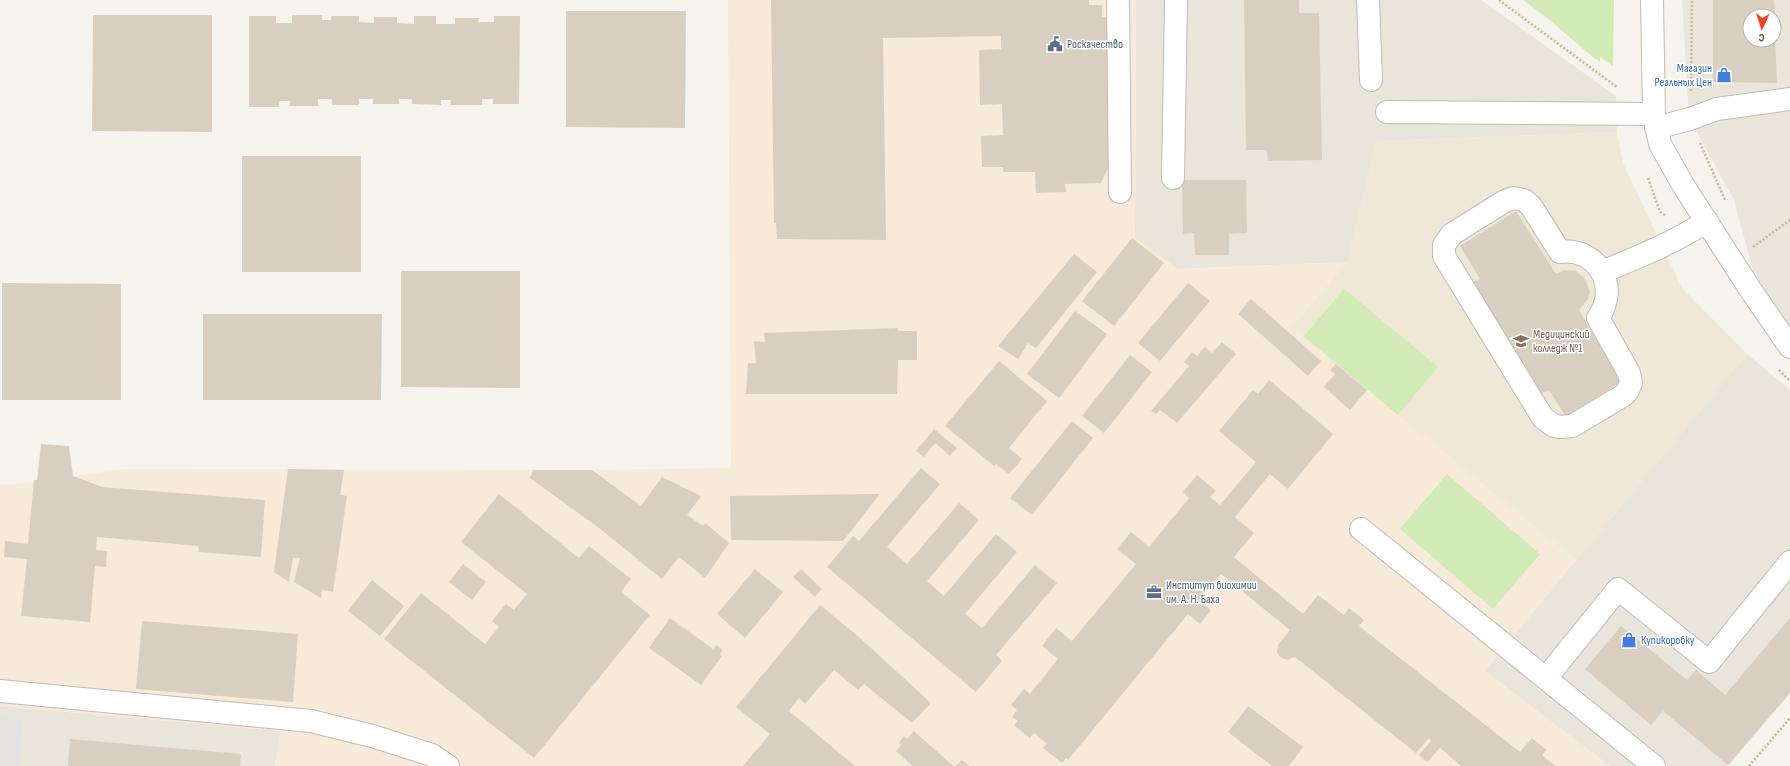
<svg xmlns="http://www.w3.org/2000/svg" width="1790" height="766" font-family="'Sofia Sans Condensed',sans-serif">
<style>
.residential{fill:#eae5da;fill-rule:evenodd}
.commercial{fill:#f7ead8}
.education{fill:#efe8d6}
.green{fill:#d2eab5}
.parking{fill:#e5e3e0}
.building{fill:#d8cfc1}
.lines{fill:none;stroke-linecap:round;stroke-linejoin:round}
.minor-casing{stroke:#c2bbae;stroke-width:24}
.path{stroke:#c4b79f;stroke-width:2.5;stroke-dasharray:2 2;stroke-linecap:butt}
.minor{stroke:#fff;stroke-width:22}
.labels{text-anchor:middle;stroke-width:3;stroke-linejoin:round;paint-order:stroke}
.service-label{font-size:12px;fill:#4e5e75;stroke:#fff;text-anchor:start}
.shop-label{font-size:12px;fill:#366cbe;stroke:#fff;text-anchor:end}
.education-label{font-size:12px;fill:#785e54;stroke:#fff;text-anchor:start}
</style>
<rect width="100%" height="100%" fill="#f6f3ec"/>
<path class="residential" d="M1136,0H1481L1616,96L1617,132L1377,141L1347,262L1178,269L1135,238Z
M1682,0H1790V325L1761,300L1734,200L1689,118ZM1750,16H1774V40H1750Z
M1747,354L1790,390V693L1728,766H1610L1484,671Z
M0,706L281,731L275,766H0Z"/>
<path class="commercial" d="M728,0H1136L1135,238L1178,269L1347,262L1291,328L1576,560L1485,671L1610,766H275L280,731L0,706V484L9,485L126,469L592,470L731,468Z"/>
<path class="education" d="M1617,132L1623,163L1682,288L1747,354L1576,560L1291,328L1347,262L1377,141Z"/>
<path class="green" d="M1523,0H1614L1613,66L1600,57V62L1594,58L1546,17Z
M1344,289L1438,367L1398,415L1304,336Z
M1447,474L1540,554L1493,609L1400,529Z"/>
<path class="parking" d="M0,718L22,720L19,766H0Z"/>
<path class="building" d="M771,0H1089V5H1102V17H1110L1113,157L1101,183L1065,184L1066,192L1036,193L1035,172H1003V167H982L981,136L1003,135L1002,104L980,105L979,50L1001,49V36L883,38L886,240L777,239L776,223H774Z
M1244,0H1299V13H1319L1322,160L1268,161L1267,150H1246Z
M1713,0H1774L1775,16H1750V40H1774L1775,37L1777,83L1713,82Z
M566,11H686L685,128L566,127Z
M93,15H212V132L92,131Z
M292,15H322V20H331V16H359V22L374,23V17H397V23L414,24V16H436V24H455V18H479L478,22H494V16H520L519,104H493V99H482V105H450L451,100H441V105L412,104V99H399V104H373V99H359V105H332V99H318V106H290V101H279V107H249V16H276V23H292Z
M242,156H361V272H242Z
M1182,180H1246L1247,233L1229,234V255H1195L1194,233L1183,234Z
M1516,211L1556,274L1565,270L1576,271L1585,279L1590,292L1588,299L1579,310L1621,382L1566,417L1549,390L1540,394L1472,283L1480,279L1460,246Z
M1132,238L1164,263L1114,326L1082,301Z
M1074,254L1097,272L1036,348L1028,343L1018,359L998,346Z
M401,271H520V388L401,387Z
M2,283L121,284V400H2Z
M1188,283L1210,301L1160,361L1138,343Z
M1251,299L1321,361L1308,376L1238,314Z
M1075,311L1107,334L1059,398L1027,374Z
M203,314H382L381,400H203Z
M898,328V331H917V360H898L897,394H746L748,363H756L754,341L765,342L764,333Z
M1222,342L1236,354L1177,423L1160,410L1156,414L1151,411L1189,366L1184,362L1192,352L1197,356L1205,347L1212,353Z
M1130,355L1152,372L1104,433L1082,416Z
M999,361L1047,401L1009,448L1022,459L1009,474L996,464L994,466L945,426Z
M1336,364L1367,390L1350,410L1324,387L1335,374L1330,370Z
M1269,380L1333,434L1288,489L1270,474L1235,517L1254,533L1234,557L1303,614L1318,595L1344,615L1349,608L1364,620L1359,626L1520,752L1532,738L1547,750L1542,755L1555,766H1461L1440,748L1427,762L1419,755L1431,741L1429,738L1416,753L1295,657L1287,660L1280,657L1277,652L1278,645L1290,630L1221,574L1199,600L1211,610L1200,624L1188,614L1068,760L1066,758L1062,763L1043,748L1047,744L1034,733L1030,738L1014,725L1018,721L1012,717L1017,710L1011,705L1024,689L1030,694L1058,659L1042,646L1056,628L1072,641L1136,564L1117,549L1131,532L1149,547L1189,498L1183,492L1197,475L1216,491L1210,497L1220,505L1256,462L1219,431L1253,390L1258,394Z
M1072,421L1093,438L1032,515L1010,498Z
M934,429L957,448L950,456L935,443L924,457L916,451Z
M41,444L69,446L73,476L102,487L265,500L261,557L198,552L199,546L97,537L96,550L107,551L106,567L95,566L90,622L21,616L27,559L4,557L5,541L28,544L34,480H37Z
M921,468L940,484L887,547L907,564L959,503L979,520L927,581L944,596L996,534L1017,552L965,614L982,628L1035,565L1057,583L996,655L1002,661L976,692L827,567L853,536L859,541Z
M288,469L344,470L340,495L347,496L333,592L322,590L321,598L294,582L300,558H293L289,582L274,572Z
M533,470H592L641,506L662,477L701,496L687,515L703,526L705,523L729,543L705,578L679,557L662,579L599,528L530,478Z
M499,494L579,558L589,546L631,579L621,592L650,615L534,758L384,639L421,593L485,644L499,627L492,621L506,604L514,610L527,594L461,542Z
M880,494L843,541L731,540L730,496Z
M463,564L486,582L472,600L449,582Z
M755,569L783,592L745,638L717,614Z
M801,569L822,589L815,597L793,577Z
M372,580L404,606L380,636L348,611Z
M820,605L860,638L931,703L912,723L864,684L858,690L834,670L805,704L799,698L789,711L855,766H743L770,734L736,707Z
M670,618L713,649L716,645L723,650L720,654L722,656L701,685L649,648Z
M1790,618V693L1728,765L1663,711L1651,725L1585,669L1621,626L1687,680L1696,670L1725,695Z
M142,621L298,634L293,702L136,689Z
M1248,706L1303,747L1289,766H1272L1228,732Z
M914,731L942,756L953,766H912L896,751L901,745L899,743L904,736L907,739Z
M70,739L241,754L240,766H68Z
M962,760L969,766H956Z"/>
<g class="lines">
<g class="minor-casing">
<path id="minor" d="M1118,0L1120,192
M1368,0L1371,80
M1652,0L1654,114L1660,144L1683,185L1752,292L1790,347
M1387,112L1654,114
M1656,128L1690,119L1717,109L1790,99
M1173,178L1176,0
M1514,198L1524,200L1531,206L1560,252C1598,247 1620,287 1598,318L1629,373L1631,383L1627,392L1624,395L1572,426L1561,427L1554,426L1543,418L1444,256V245L1452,234L1505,201Z
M1602,272C1638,257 1674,243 1707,221
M1361,529L1654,766
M1546,678L1618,589L1709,662L1790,562
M0,691L311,721L372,736L432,755L448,766"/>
</g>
<path class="path" d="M1499,0L1618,88
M1691,91L1692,0
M1700,143L1725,200
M1648,178L1660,212L1666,216
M1753,247L1790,220
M1779,370L1790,381
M1749,766L1790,718"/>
<use href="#minor" class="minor"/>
</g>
<defs>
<g id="civic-bare" transform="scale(1.2)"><path d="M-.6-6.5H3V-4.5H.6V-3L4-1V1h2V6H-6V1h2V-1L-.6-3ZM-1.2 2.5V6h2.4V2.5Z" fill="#5c6f8a" stroke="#fff" stroke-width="2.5" paint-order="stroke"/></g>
<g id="shop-bare" transform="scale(1.2)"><path d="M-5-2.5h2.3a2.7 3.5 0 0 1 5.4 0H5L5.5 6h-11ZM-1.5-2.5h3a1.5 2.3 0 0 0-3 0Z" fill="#3f7fe0" stroke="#fff" stroke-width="2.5" paint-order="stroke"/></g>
<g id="university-bare" transform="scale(1.2)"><path d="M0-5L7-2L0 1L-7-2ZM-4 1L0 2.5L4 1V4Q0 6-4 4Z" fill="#8d6e63" stroke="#fff" stroke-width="2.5" paint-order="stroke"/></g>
<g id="office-bare" transform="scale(1.2)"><path d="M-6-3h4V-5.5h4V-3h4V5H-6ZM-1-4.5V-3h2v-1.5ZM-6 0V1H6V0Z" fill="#5c6f8a" stroke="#fff" stroke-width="2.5" paint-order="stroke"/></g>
</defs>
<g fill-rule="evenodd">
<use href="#civic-bare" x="1055" y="44"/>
<use href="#shop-bare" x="1724" y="75"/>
<use href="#university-bare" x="1521" y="341"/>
<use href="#office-bare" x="1154" y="592"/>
<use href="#shop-bare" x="1629" y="640"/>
</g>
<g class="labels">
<g class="service-label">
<text x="1067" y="48">Роскачество</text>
<text x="1166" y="589">Институт биохимии<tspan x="1166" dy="14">им. А. Н. Баха</tspan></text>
</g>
<g class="shop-label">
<text x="1712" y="72">Магазин<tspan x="1712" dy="14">Реальных Цен</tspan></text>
<text x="1641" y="644" text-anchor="start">Купикоробку</text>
</g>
<g class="education-label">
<text x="1533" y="338">Медицинский<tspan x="1533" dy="14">колледж №1</tspan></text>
</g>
</g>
<g transform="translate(1762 28) rotate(183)"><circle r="19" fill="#ffffff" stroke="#b7b4b0"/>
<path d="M0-3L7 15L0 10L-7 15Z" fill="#fc3f1d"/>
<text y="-6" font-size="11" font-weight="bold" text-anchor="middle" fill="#4b4439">С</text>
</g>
</svg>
